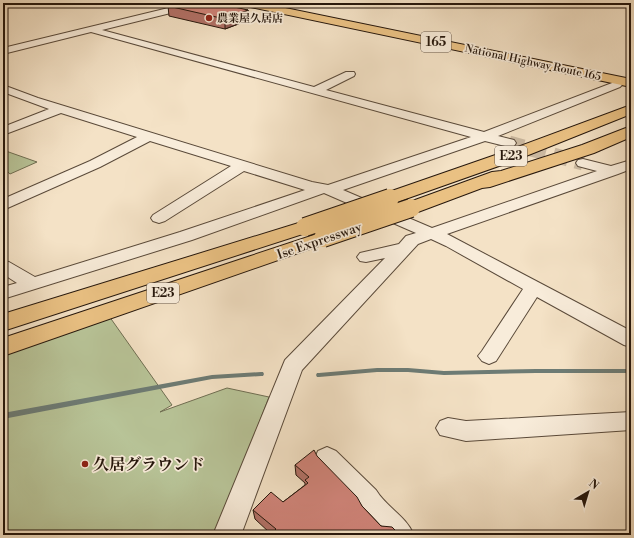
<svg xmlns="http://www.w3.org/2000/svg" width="634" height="538" font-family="'Libre Bodoni','Noto Serif JP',serif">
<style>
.green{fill:#b8c498;stroke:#6f6e52}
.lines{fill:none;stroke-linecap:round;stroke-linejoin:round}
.stream{fill:#6d7b74;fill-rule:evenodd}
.minor-tunnel{stroke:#cbb9a1;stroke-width:15;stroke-dasharray:15 8;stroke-linecap:butt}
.minor-casing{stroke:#5a4a3a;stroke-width:2}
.trunk-casing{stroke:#26170c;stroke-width:2}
.motorway-casing{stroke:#26170c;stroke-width:2}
.minor{fill:#f8ecda;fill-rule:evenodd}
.trunk{fill:#eac183;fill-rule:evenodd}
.motorway{fill:#eac183;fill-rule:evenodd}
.motorway-bridge-casing{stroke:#26170c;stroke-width:20;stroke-linecap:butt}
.motorway-bridge{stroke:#eac183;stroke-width:18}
.wall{fill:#b27167;stroke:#26170c}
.shaded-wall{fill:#915c54;stroke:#26170c}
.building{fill:#cf8378;stroke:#26170c}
.poi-dot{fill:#8f2418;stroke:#f8ecda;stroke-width:1.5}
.labels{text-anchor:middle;stroke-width:3.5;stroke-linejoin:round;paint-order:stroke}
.far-poi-label{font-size:11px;font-weight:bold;fill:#26170c;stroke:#f8ecda;text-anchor:start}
.far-street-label{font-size:11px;fill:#26170c;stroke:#f8ecda}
.shield{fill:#f8ecda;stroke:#65574a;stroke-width:1}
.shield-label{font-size:12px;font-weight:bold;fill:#26170c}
.street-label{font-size:13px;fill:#26170c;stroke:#f8ecda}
.near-poi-label{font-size:16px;font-weight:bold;fill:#26170c;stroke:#f8ecda;text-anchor:start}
</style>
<rect width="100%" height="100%" fill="#f4e2c6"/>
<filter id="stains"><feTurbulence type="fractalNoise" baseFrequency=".005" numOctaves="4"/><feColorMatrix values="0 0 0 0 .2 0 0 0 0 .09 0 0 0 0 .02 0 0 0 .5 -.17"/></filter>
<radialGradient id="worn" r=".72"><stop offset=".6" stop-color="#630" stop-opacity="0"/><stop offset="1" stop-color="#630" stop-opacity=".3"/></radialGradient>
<path class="green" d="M3,150L37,162L10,174L3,168Z
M109,316L172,405L160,412L227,388L269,397L216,535H3V352Z"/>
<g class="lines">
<path class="stream" d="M377,368H408L444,371L536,369H631V373H536L444,375L408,372H377L319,377H317L316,375L317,373H319Z
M261,372H263L264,374L263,376H261L212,379L3,419V413L212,375Z"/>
<path class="minor-tunnel" d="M509,143L583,163"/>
<g class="minor-casing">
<path id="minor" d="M189,3H204L203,5L102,30L314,87L346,72H354L355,74L354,76L326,90L484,132L612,83H620L622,85L620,87L498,136L514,140L516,143L514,146L509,147L485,141L343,190L432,228L597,171L578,166L576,163L578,160L583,159L611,166L631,160V169L618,174L447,234L631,331V347L624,345L537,297L496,361L489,364L482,361L478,356L482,351L523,289L446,246L431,239L418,244L302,370L241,535H213L285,360L385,258L366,262L360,261L357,257L360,253L399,244L406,236L416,233L324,193L192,240L3,299V287L17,283L3,274V261L9,262L35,277L180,232L305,190L244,171L165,221L159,223L153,221L151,218L153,215L231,166L150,141L100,167L3,210V199L90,161L137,137L61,113L3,135V127L49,109L3,92V85L38,98L312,182L328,185L471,137L91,32L3,54V48Z
M631,412V430L466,441L440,435L436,428L440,421L448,418L466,421Z
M327,447L336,451L376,490C386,507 406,516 414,535H381L362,515L358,506L318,465L315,458L318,451Z"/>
</g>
<g class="trunk-casing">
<path id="trunk" d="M241,3H261L631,79V87L246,6Z"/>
</g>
<g class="motorway-casing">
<path id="motorway" d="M631,105V114L516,160L397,202L390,204L383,202L381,198L383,194L504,152Z
M631,126V137L594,153L490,187L482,188L418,212L411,214L404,212L401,208L404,204L492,172L501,171L582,145Z
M305,221L312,223L315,227L312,231L3,331V314Z
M323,232L330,234L333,238L330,242L3,356V338Z"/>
</g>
<use href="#minor" class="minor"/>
<use href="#trunk" class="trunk"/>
<use href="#motorway" class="motorway"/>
<g class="motorway-bridge-casing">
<path id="motorway-bridge" d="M305,227L390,198
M323,238L411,208"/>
</g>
<use href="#motorway-bridge" class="motorway-bridge"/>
</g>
<path class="wall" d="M168,6L248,10L249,20L225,29L169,16Z
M317,456L362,506L381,526L396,531L395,533L271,534L255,519L253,510L283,502L305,485V483L296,475L295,465Z"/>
<path class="shaded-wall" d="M248,10L249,20L225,29V19Z"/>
<path class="building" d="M180,3H216L248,10L225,19L168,6Z
M314,450L317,456L357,497L362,506L381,526L392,527L396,531L394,532L398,535H270L276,529L253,510L271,492L283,502L308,483L305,480L309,477L295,465Z"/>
<g class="poi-dot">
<circle cx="209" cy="18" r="4"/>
<circle cx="85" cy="464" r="4"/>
</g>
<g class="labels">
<g class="far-poi-label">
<text x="217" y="22">農業屋久居店</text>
</g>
<g class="far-street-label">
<text transform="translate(533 62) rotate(12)" y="4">National Highway Route 165</text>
</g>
<g class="shield">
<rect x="421" y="32" width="30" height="20" rx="3"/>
<rect x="495" y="146" width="32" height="20" rx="3"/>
<rect x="147" y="283" width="32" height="20" rx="3"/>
</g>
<g class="shield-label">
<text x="436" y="46">165</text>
<text x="511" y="160">E23</text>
<text x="163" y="297">E23</text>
</g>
<g class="street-label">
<text transform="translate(319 240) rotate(-19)" y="5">Ise Expressway</text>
</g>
<g class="near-poi-label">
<text x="93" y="470">久居グラウンド</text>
</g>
</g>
<rect width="634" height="538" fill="none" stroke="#f4e2c6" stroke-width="16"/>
<rect x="4" y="4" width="626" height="530" fill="none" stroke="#26170c" stroke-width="2"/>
<rect x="8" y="8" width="618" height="522" fill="none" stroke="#26170c"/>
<g transform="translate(588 492) rotate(38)" stroke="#f8ecda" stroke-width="3" paint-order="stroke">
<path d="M0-3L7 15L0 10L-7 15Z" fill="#26170c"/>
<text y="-6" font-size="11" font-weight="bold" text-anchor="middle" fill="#26170c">N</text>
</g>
<rect width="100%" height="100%" filter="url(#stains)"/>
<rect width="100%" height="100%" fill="url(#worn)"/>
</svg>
